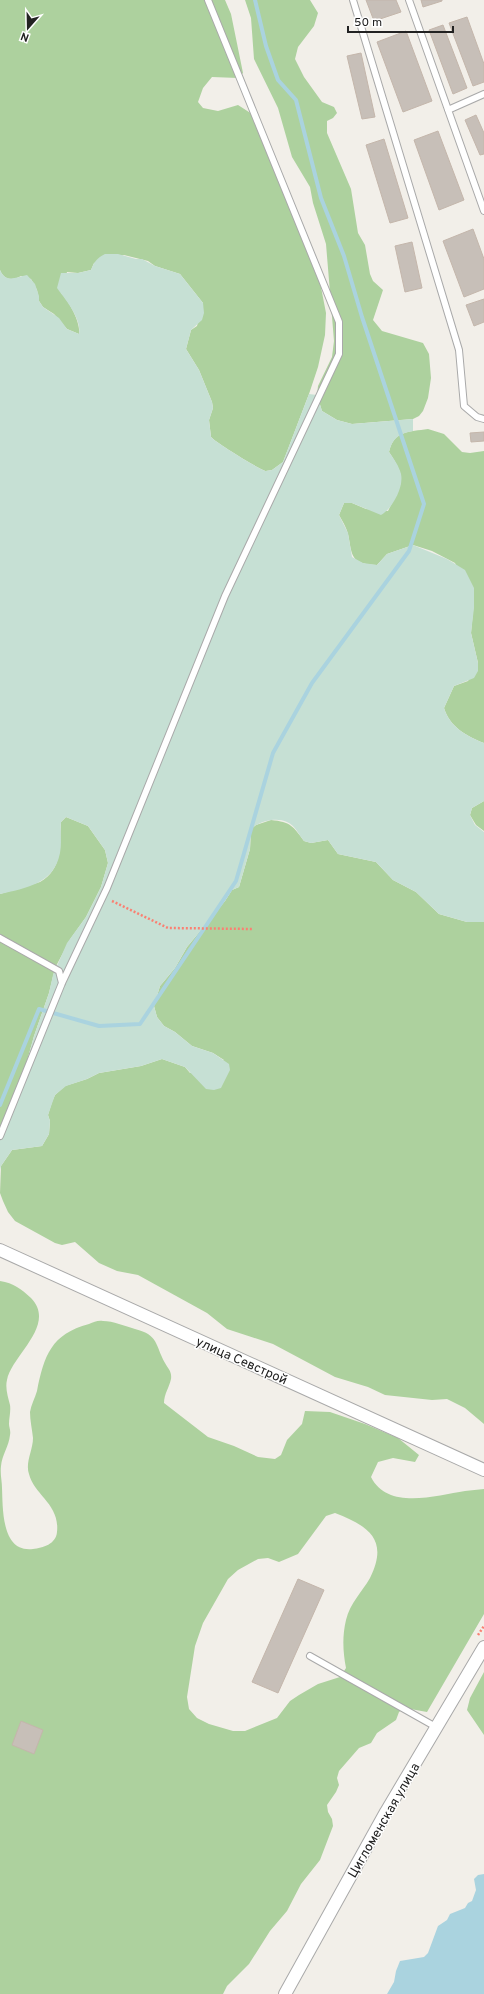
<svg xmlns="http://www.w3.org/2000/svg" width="484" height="1994" font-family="Overpass,sans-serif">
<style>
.forest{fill:#add19e;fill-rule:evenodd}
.wetland{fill:#c6e0d4}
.water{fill:#aad3df}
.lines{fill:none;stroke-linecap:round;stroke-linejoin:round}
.stream{stroke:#aad3df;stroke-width:4}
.building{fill:#c7bfb8;stroke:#c4b6ab}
.lane-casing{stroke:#a9a9a9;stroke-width:8}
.street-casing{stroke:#a9a9a9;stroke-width:14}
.path{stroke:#fa8072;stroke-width:2.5;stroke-dasharray:2 2;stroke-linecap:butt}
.lane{stroke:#fff;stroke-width:6}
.street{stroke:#fff;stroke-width:12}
.labels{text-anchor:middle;stroke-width:3;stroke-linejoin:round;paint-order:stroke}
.street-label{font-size:13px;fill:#222;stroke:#fff}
</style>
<rect width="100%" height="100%" fill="#f2efe9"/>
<path class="forest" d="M0,0H225L231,14L243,73L238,78L212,77L203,88L198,102L203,108L218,111L238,105L252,114L320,282L326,313L325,335L318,367L309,394L283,462L272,470C271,470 267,471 266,471C260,470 215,442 211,437L209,420L213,408L212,402L199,370L186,349L191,330L197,326L203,303L180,274L155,266L148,261L124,255L94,263L91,270L78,273L67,272L61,293C69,301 81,323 79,334L67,329L54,314L43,307L39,301L37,290L31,279L21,276C12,281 4,280 0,270Z
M245,0H310L318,13L314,26L298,47L295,59L304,77L322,102L334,107L337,113L333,118L327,121V133L351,189L358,233L365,245L370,274L373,281L383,290L373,320L382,331L423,343L429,354L431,378L428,398L423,411L419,416L413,419L352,424L337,420L322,411L317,395L318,386L332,357L334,341L326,244L313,203L310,187L292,157L278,108L254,59L251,18Z
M428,429L444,434L462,452L470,453L484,451V743C466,736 450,727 444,708L454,686L468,681L478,663L471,633L474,601L455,563L432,551L413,545L387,554L377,565C354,564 352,559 349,539C348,530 343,522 339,515L344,503H352L366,509L388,511C402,482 408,481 389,452C394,430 409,432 428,429Z
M484,801V831L476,825L470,815L472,808Z
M66,817L88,826L105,850L108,863L101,887L86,917L71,938L55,968L49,993L34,1036L27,1061L0,1132V894L40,882C63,869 59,846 61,822Z
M271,820C291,822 293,826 304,841L311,843L328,840L338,854L376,862L393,880L416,892L439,914L467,922H484V1424L465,1408L447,1399L432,1400L385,1395L368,1387L335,1377L273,1344L227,1329L207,1313L138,1275L117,1271L99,1263L75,1242L62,1245L55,1243L15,1221L8,1212L3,1201L0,1193L1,1166L12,1150L42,1146L49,1134L50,1121L48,1115L52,1102L55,1095L65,1086L87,1079L99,1073L141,1066L162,1059L185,1067L190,1073L224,1060L213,1053L192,1046L175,1032L164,1026L157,1017L154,1006L160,986L175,968L187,947L225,901L232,890L239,887L250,849L251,829L256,825Z
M0,1281C14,1283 21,1289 31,1298C57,1325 12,1355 7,1380C5,1388 8,1397 10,1405C11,1411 9,1418 9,1424C9,1427 11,1431 10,1435C9,1446 2,1455 1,1466C0,1474 2,1481 2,1488C3,1508 1,1553 33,1549C43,1548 56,1544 57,1532C60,1504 34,1495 29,1474C25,1463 33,1450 33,1438C32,1429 30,1420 30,1412C31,1405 35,1398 37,1391C44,1356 51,1334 89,1324C94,1322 98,1320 103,1321C113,1321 125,1326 135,1329C159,1335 155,1345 165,1363C168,1369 172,1371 171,1379C169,1388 164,1394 164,1403L208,1437L234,1446L258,1457L275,1459L281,1455L287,1440L302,1424L305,1411L330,1412L365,1424L398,1438L419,1455L415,1462L393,1458L378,1462L371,1477C388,1511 437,1495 465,1491C471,1490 478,1490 484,1489V1614L427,1712L405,1708L399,1712L396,1720L377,1733L371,1743L359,1748L339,1771L337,1778L339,1785L336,1792L327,1805L328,1812L332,1819L333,1826L320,1860L301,1884L287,1911L270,1931L249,1964L227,1986L223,1994H0ZM335,1513C369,1526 389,1540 370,1578C362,1592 350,1603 346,1620C342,1637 343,1652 346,1668L340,1677L318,1684L299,1695L290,1701L277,1718L245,1731H233L209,1724L197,1718L189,1709L187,1697L195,1646L203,1623L228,1579L238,1570L258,1559L268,1558L279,1562L298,1554L326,1516Z
M484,1672V1735L467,1710L470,1698Z"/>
<path class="wetland" d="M105,254H118L136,259H142L155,266L180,274L184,279L203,303L204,313L202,320L191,330L186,349L199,370L212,402L213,408L209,420L211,437C215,442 260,470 266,471C267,471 271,470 272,470L283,462L309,394L317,395L322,411L337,420L352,424L413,419V431C400,433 392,438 389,452C394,459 399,466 401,474C404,487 392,509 381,515L352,503H344L339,515L348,533L352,557L363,563L377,565L387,554L413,545L447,559L465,570L474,588V608L471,633L478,663V671L474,678L454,686L444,708C450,727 466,736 484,743V801L472,808L470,815L475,825L484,832V922H467L439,914L416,892L393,880L376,862L338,854L328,840L311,843L304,841C299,835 295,825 287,822C276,817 260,821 251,829L250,849L239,887L232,890L225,901L187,947L175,968L160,986L154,1006L157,1017L164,1026L175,1032L192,1046L213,1053L229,1064L230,1070L221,1088L214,1090L206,1089L185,1067L162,1059L141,1066L99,1073L87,1079L66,1086L55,1095L48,1115L50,1121L49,1134L42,1146L12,1150L1,1166L0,1170V1132L27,1061L34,1036L49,993L53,975L67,943L86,917L101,887L108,863L105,850L88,826L66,817L61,822C60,833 62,843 60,853C54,884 26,888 0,894V270C6,284 16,277 27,275L35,284L39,296V301L43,307L59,318L67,329L79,334C82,319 65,299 57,288L61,273H78L91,270C94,262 97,258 105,254Z"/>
<path class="water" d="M484,1874V1994H387L394,1982L396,1971L400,1961L424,1957L428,1953L438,1926L447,1920L450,1914L465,1908L468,1903L472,1901L476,1890L474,1879L478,1875Z"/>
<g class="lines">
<path class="stream" d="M0,1105L39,1009L99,1026L140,1024L236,881L273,753L312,683L409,551L424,504L362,317L344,256L321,198L296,100L278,80L266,46L255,0"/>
</g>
<path class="building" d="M366,0H396L401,12L374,21Z
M421,0H442V1L423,7Z
M467,17L484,64V82L473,86L449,23Z
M443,25L467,88L453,94L429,30Z
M406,31L432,101L403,112L377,42Z
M361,53L375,117L362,119L347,56Z
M476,115L484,133V154L480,155L465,120Z
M438,131L464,200L439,210L414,140Z
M384,139L408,218L390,223L366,145Z
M473,229L484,259V289L464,297L443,241Z
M412,242L422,288L405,292L395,246Z
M484,299V322L474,326L466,305Z
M484,432V441L471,442L470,433Z
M298,1579L324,1590L278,1693L252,1682Z
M21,1721L43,1730L34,1754L12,1745Z"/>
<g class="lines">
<g class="lane-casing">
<path id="lane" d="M353,0L459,350L464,406L477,417L484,419
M409,0L484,211
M448,110L484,94
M0,938L59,971L62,983
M0,1136L62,983L107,888L225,596L339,354V322L208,0
M310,1656L436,1727"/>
</g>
<g class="street-casing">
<path id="street" d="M0,1250L484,1470
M285,1994L386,1812L484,1647"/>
</g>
<path class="path" d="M112,901L168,928L253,929
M478,1635L484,1626"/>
<use href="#lane" class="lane"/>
<use href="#street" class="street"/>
</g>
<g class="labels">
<g class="street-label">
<text transform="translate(242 1360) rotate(24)" y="5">улица Севстрой</text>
<text transform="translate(383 1820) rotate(-60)" y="5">Цигломенская улица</text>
</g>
</g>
<g transform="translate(28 28) rotate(200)" stroke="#ffffff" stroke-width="3" paint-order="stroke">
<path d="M0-3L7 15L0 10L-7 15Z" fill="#222222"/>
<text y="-6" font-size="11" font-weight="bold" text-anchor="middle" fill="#222222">N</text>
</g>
<path d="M348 26v6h105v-6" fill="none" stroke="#222222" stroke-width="2"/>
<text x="354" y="26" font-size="12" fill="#222222" stroke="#ffffff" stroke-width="3" paint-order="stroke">50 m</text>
</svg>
